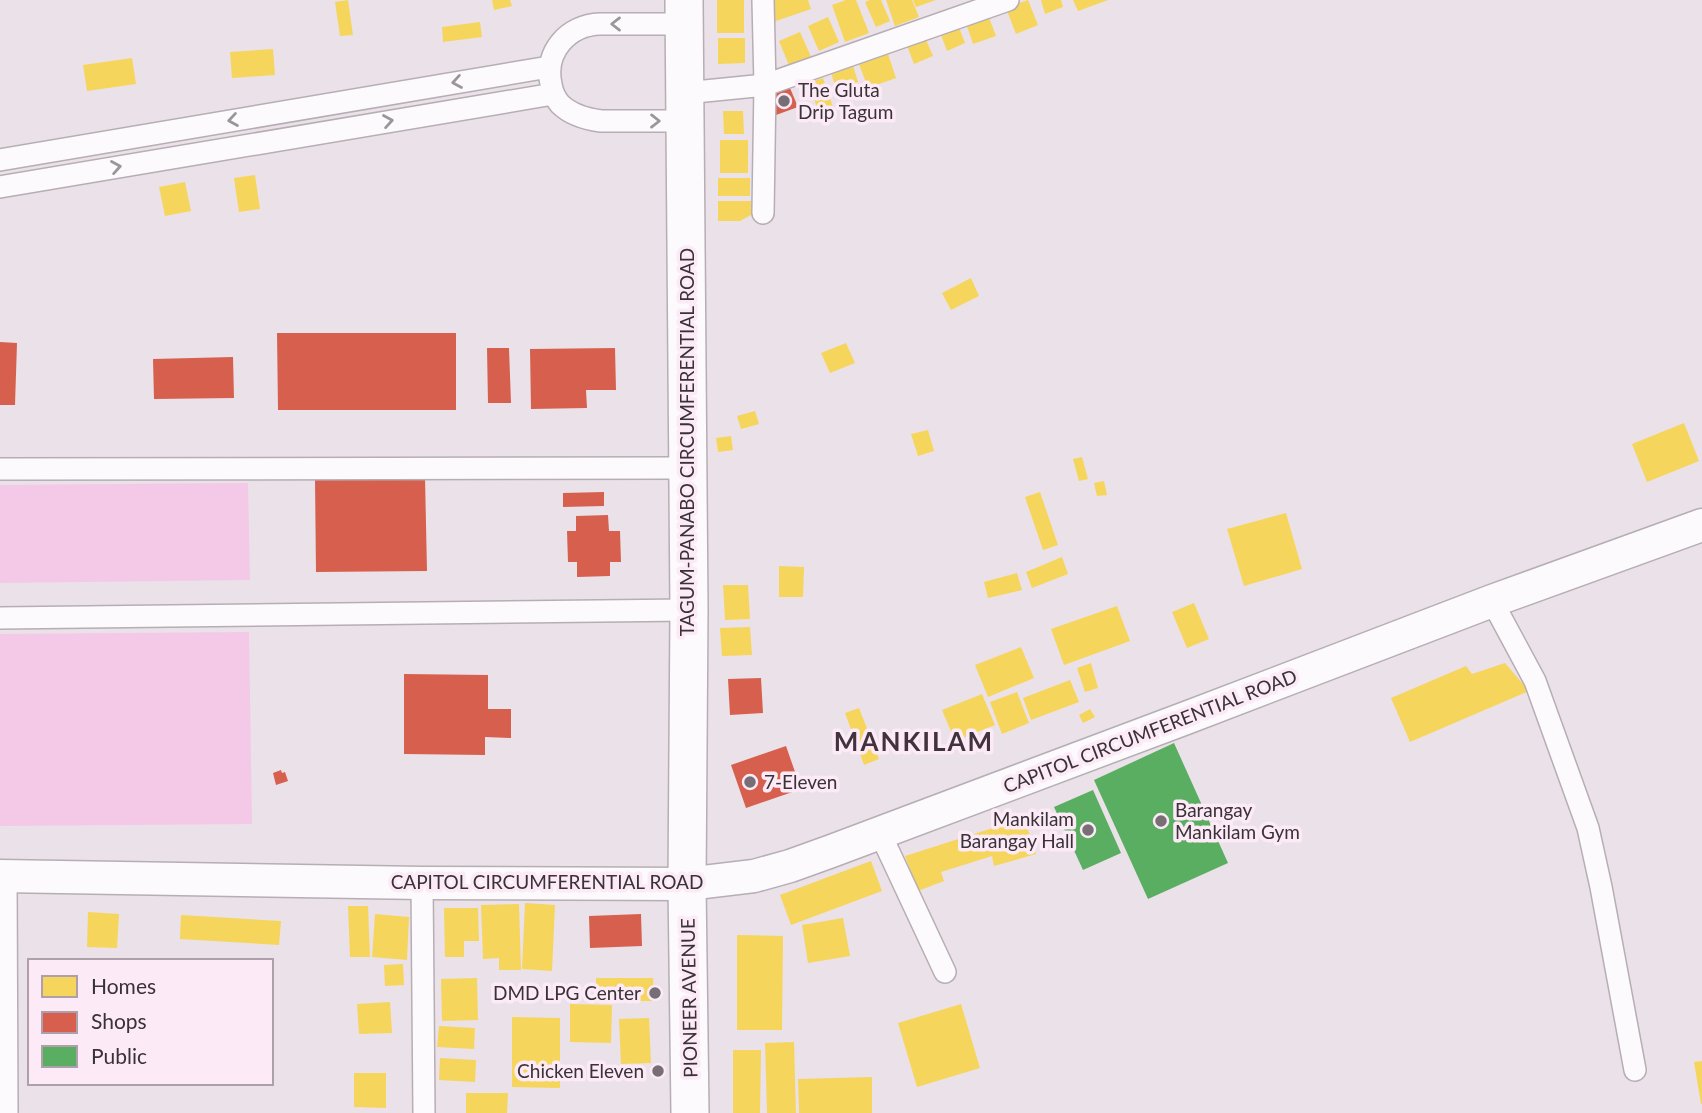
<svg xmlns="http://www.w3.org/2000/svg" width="1702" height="1113" font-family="Lato,sans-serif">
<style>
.green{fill:#f3c9e7}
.homes{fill:#f6d55c}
.shops{fill:#d6604d}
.public{fill:#5aae61}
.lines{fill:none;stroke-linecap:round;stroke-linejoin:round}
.minor-casing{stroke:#b6aeb4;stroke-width:24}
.secondary-casing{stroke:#b6aeb4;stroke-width:35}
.trunk-casing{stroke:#b6aeb4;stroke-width:40}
.minor{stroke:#fcfafc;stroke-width:21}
.secondary{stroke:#fcfafc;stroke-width:32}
.trunk{stroke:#fcfafc;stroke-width:37}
.oneway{stroke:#9a969a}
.poi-dot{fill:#776f75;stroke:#fceaf6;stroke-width:2.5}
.labels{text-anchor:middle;stroke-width:7;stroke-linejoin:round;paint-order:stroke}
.poi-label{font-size:19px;fill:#393237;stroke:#fceaf6;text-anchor:start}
.street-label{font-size:19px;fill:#393237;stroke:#fceaf6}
.district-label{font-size:26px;font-weight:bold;letter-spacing:2px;fill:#41333d;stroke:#fceaf6}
</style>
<rect width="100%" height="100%" fill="#ebe1e8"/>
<path class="green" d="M248,483L250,580L0,583V485Z
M249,632L252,824L0,826V634Z"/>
<path class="homes" d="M348,0L353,35L340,36L335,2Z
M492,0H510L512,6L494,10Z
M717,0H744V33H717Z
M771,0H808L811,9L770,23Z
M846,0H856L869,33L845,42L832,5Z
M870,0H881L890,21L876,27L865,2Z
M886,0H912L919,17L895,26Z
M913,0H936L916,7Z
M1028,0L1038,25L1016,34L1006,8Z
M1041,0H1061L1063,7L1045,14Z
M1073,0H1108L1078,11Z
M988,15L996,36L973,44L966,23Z
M828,17L839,42L819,51L808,26Z
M480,22L482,37L443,42L442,27Z
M958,25L965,43L947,51L940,32Z
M800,32L812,59L790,68L779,41Z
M924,35L933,56L914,64L906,43Z
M718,38H745V63L718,64Z
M273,49L275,75L232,78L230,52Z
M888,54L896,78L868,88L859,64Z
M132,58L136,84L87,91L83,65Z
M852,62L858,82L836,89L830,69Z
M823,78L835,113L821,118L808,83Z
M723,111H743L744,134H724Z
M720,140H748V173H720Z
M255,175L260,209L239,212L234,178Z
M718,178H750V196H718Z
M185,182L191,211L165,216L159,187Z
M718,201H751V215L740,221H718Z
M971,278L979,296L951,310L942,293Z
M846,343L855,363L830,373L821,353Z
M755,411L759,424L741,429L737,416Z
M1684,423L1699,461L1647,482L1632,444Z
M928,430L934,451L918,456L911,434Z
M731,436L733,450L718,452L716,438Z
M1082,457L1088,479L1079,481L1073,459Z
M1104,481L1107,495L1097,496L1094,483Z
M1040,492L1058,545L1043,550L1025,497Z
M1286,513L1302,569L1244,586L1227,529Z
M1062,557L1068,574L1032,588L1026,572Z
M779,566L804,567L803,597H779Z
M1017,573L1022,590L988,598L984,582Z
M723,585H748L750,619L725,620Z
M1194,603L1209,639L1187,648L1172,612Z
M1117,606L1130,641L1064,665L1051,629Z
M750,627L752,655L722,656L720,628Z
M1021,647L1034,678L988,697L975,665Z
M1091,663L1098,688L1085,692L1077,668Z
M1505,663L1529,691L1410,742L1391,698L1466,666L1472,674Z
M1070,680L1079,702L1031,720L1023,698Z
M1017,692L1029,723L1002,734L990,702Z
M982,694L995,725L955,741L942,710Z
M859,708L879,759L864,765L845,713Z
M1090,709L1095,717L1083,723L1079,715Z
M1024,818L1036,854L994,866L992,856L941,872L944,881L918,891L905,856Z
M871,861L882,891L791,925L780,895Z
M525,903L555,905L552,971L522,969Z
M519,904L521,970H499V958L483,959L481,905Z
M348,906H368L370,957H350Z
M444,908H478L479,941H464V957H445Z
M88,912L119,914L117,948L87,947Z
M375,914L409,917L407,960L372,957Z
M181,915L281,921L279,945L180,939Z
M843,918L850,956L808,963L802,925Z
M737,935L783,936L782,1030H737Z
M403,964L404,985L385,986L384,965Z
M477,978L478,1020L442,1021L441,979Z
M596,978H653L654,1001H596Z
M390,1002L392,1033L359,1034L357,1004Z
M570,1004L612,1005L611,1043L570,1042Z
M961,1004L980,1068L917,1087L898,1023Z
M512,1017L560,1018V1088L512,1087Z
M649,1018L651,1063L621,1064L619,1019Z
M439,1026L475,1028L474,1049L437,1047Z
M794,1042L796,1113H767L765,1043Z
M733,1050H761L760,1113H733Z
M440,1058L476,1060L475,1082L439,1080Z
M1702,1061V1104H1701L1694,1062Z
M354,1073H386V1108L354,1107Z
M872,1077V1113H799L798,1079Z
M466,1093H508L507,1113H466Z"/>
<path class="shops" d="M790,88L798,107L776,115L769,96Z
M277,333H456V410H278Z
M0,342L17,343L15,405H0Z
M487,348H509L511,403H488Z
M615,348L616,390H586L587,408L531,409L530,349Z
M233,357L234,398L154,399L153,359Z
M425,477L427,571L316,572L315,479Z
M604,492V506L563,507V493Z
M608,515L609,531H620L621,562H610V576L577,577V562H568L567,531H576V516Z
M404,674L488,675V709H511V738L485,737V755L404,754Z
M761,678L763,713L730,715L728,679Z
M786,746L801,789L746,808L731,765Z
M281,770L282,773L285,772L288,781L276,785L273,773Z
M641,914L642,946L590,948L589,916Z"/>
<path class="public" d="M1174,743L1228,863L1148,899L1094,780Z
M1093,790L1121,853L1083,870L1054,807Z"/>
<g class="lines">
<g class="minor-casing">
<path id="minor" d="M684,24H600C568,25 544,52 551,84C552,92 555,98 560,104C571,115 586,119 601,121H685
M685,93L765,85L1008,0
M0,160L549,67
M0,187L553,94
M763,213L765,85L763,0
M0,469L687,468
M1492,601L1535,681L1588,828L1601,887L1635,1070
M0,618L689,610
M880,833L945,972
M6,875L7,1113
M422,883L424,1113"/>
</g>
<g class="secondary-casing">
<path id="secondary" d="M0,876L422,883L687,884L754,876L790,866L829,852L1186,718L1492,601L1702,525"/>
</g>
<g class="trunk-casing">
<path id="trunk" d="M684,0L689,610L687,884L690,1113"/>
</g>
<use href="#minor" class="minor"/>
<use href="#secondary" class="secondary"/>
<use href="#trunk" class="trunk"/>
</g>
<defs><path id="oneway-chevron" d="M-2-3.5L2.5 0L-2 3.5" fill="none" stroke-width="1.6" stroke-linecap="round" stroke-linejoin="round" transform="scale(1.75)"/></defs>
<g class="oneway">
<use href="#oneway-chevron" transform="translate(616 24) rotate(180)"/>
<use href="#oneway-chevron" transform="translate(457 82) rotate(170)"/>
<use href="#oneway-chevron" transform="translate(233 120) rotate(171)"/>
<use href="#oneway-chevron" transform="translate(388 121) rotate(-10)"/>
<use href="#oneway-chevron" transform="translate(655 121)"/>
<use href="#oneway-chevron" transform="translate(116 167) rotate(-10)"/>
</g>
<g class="poi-dot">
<circle cx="784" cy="101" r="7"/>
<circle cx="750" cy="782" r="7"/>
<circle cx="1161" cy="821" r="7"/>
<circle cx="1088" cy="830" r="7"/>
<circle cx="655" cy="993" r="7"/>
<circle cx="658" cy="1071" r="7"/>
</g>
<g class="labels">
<g class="poi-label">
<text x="798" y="97">The Gluta<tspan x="798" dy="22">Drip Tagum</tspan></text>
<text x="764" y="789">7-Eleven</text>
<text x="1175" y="817">Barangay<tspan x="1175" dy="22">Mankilam Gym</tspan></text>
<text x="1074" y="826" text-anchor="end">Mankilam<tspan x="1074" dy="22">Barangay Hall</tspan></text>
<text x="641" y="1000" text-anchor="end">DMD LPG Center</text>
<text x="644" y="1078" text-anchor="end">Chicken Eleven</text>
</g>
<g class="street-label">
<text transform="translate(687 442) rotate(-90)" y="7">TAGUM-PANABO CIRCUMFERENTIAL ROAD</text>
<text transform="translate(1150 731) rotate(-21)" y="7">CAPITOL CIRCUMFERENTIAL ROAD</text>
<text x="547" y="889">CAPITOL CIRCUMFERENTIAL ROAD</text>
<text transform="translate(689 998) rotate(-91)" y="7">PIONEER AVENUE</text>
</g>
<g class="district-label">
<text x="914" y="751">MANKILAM</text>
</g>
</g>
<rect x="28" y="959" width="245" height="126" fill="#fceaf6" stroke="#aea0aa" stroke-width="2"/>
<rect x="42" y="976" width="35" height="21" fill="#f6d55c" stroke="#aea0aa" stroke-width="2"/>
<text x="91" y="994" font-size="21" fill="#393237">Homes</text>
<rect x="42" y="1012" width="35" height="21" fill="#d6604d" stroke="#aea0aa" stroke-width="2"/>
<text x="91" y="1029" font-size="21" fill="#393237">Shops</text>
<rect x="42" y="1046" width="35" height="21" fill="#5aae61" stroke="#aea0aa" stroke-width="2"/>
<text x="91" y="1064" font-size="21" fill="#393237">Public</text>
</svg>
